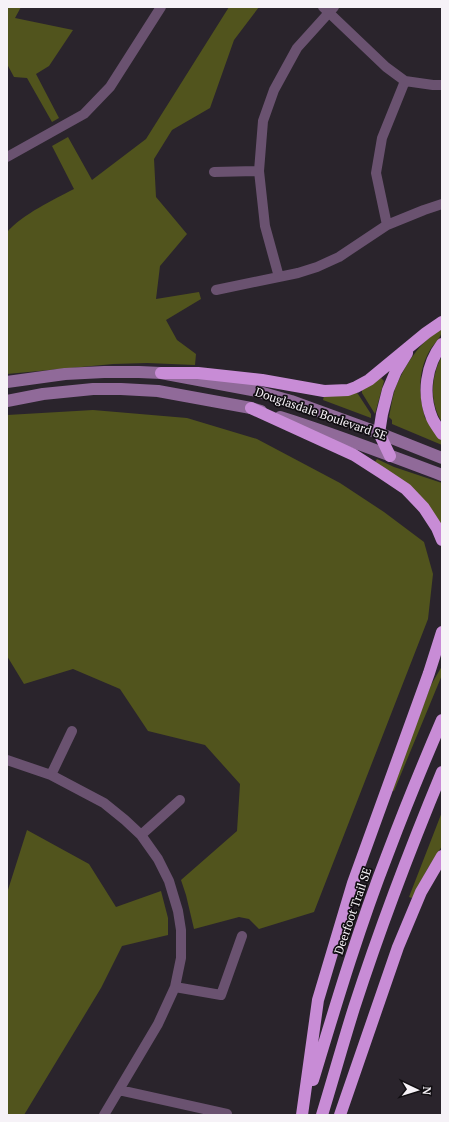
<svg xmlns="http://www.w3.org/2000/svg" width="449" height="1122" font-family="'PT Serif',serif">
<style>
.green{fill:#51541d}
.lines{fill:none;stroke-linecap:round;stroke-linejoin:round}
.street{stroke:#6a5270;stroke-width:10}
.secondary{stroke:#906a99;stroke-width:12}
.highway{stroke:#c88cd6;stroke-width:12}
.labels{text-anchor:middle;stroke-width:3.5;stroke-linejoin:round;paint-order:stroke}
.street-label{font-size:12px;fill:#f6f2f7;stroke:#110e12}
</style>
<rect width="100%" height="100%" fill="#2a242c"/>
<path class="green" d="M7,7H21L15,18L73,30L49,66L36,74L59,118L52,122L27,78L14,77L7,64Z
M229,7H259L234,40L210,108L172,130L154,159L156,197L187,234L160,266L156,299L199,292L201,299L166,320L177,340L196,354L195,365L147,363L113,364L7,374V232C23,214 53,200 74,189L52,146L68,137L92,180L146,139Z
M442,329C442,338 434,343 430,350C417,372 419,395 425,418L428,420L442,439V445L392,424V420L389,417C391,408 392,398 395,389C405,365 419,342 442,329Z
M442,356V422C429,402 431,376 442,356Z
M381,378L384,381L375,414L362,393V390Z
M356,392L358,394L371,414V418L323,400L324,396H339Z
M93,410L187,418L257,439L340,483L384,512L424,542L433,574L428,619L314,912L259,929L249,919L239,917L194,929L186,895L181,880L237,831L240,784L205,745L148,731L120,689L73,669L24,684L7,656V415Z
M377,459L394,467L442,483V526L375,462Z
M442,666V675L394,791L391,790L431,685Z
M442,812V846L428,868L412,898L409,897Z
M27,830L89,864L116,907L161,891L168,918V935L122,946L101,988L24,1115H7V893Z"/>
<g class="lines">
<path class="street" d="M323,7L386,67L405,81L433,85H442
M7,157L84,114L110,87L161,7
M214,172L259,171
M387,225L376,173L382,138L405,81
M279,277L265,226L259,171L263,121L274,90L297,48L334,7
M216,290L298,273L317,267L339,257L387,225L424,210L442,204
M7,760L51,775L104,803L125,820L141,835L158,859L169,881L178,911L181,930V958L175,987L158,1024L104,1115
M51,775L72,731
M141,835L180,800
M175,987L221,995L242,936
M119,1090L227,1114"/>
<path class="secondary" d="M7,382L65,374L104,372H139L161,373L252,390L291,401L379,433L442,458
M7,401L43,394L93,389H121L158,391L251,408L261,411
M280,417C335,434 388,455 442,475"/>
<path class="highway" d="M442,344C426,365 422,394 432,418C434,423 439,429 442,434
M161,373H198L262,380L324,391L348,390L356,387L369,380L426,333L442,322
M251,408L354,455L382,473L406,489L424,508L437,528L442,540
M390,456L379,433L382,414L388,390L396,371L407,353
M313,1080C336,1004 359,927 388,853C405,808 423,764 442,720
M302,1115L318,1000L353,883L429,673L442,632
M322,1115C333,1079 343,1043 354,1008C380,928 410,849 442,772
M340,1115L398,947L421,892L442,856"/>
</g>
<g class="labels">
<g class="street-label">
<text transform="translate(321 414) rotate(19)" y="4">Douglasdale Boulevard SE</text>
<text transform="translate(353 911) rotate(-71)" y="4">Deerfoot Trail SE</text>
</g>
</g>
<rect width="449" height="1122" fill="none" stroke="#f6f2f7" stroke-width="16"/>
<g transform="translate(417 1090) rotate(94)" stroke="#110e12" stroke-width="3" paint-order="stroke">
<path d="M0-3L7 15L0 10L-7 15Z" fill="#f6f2f7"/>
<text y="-6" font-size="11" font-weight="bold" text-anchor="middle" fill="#f6f2f7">N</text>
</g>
</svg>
